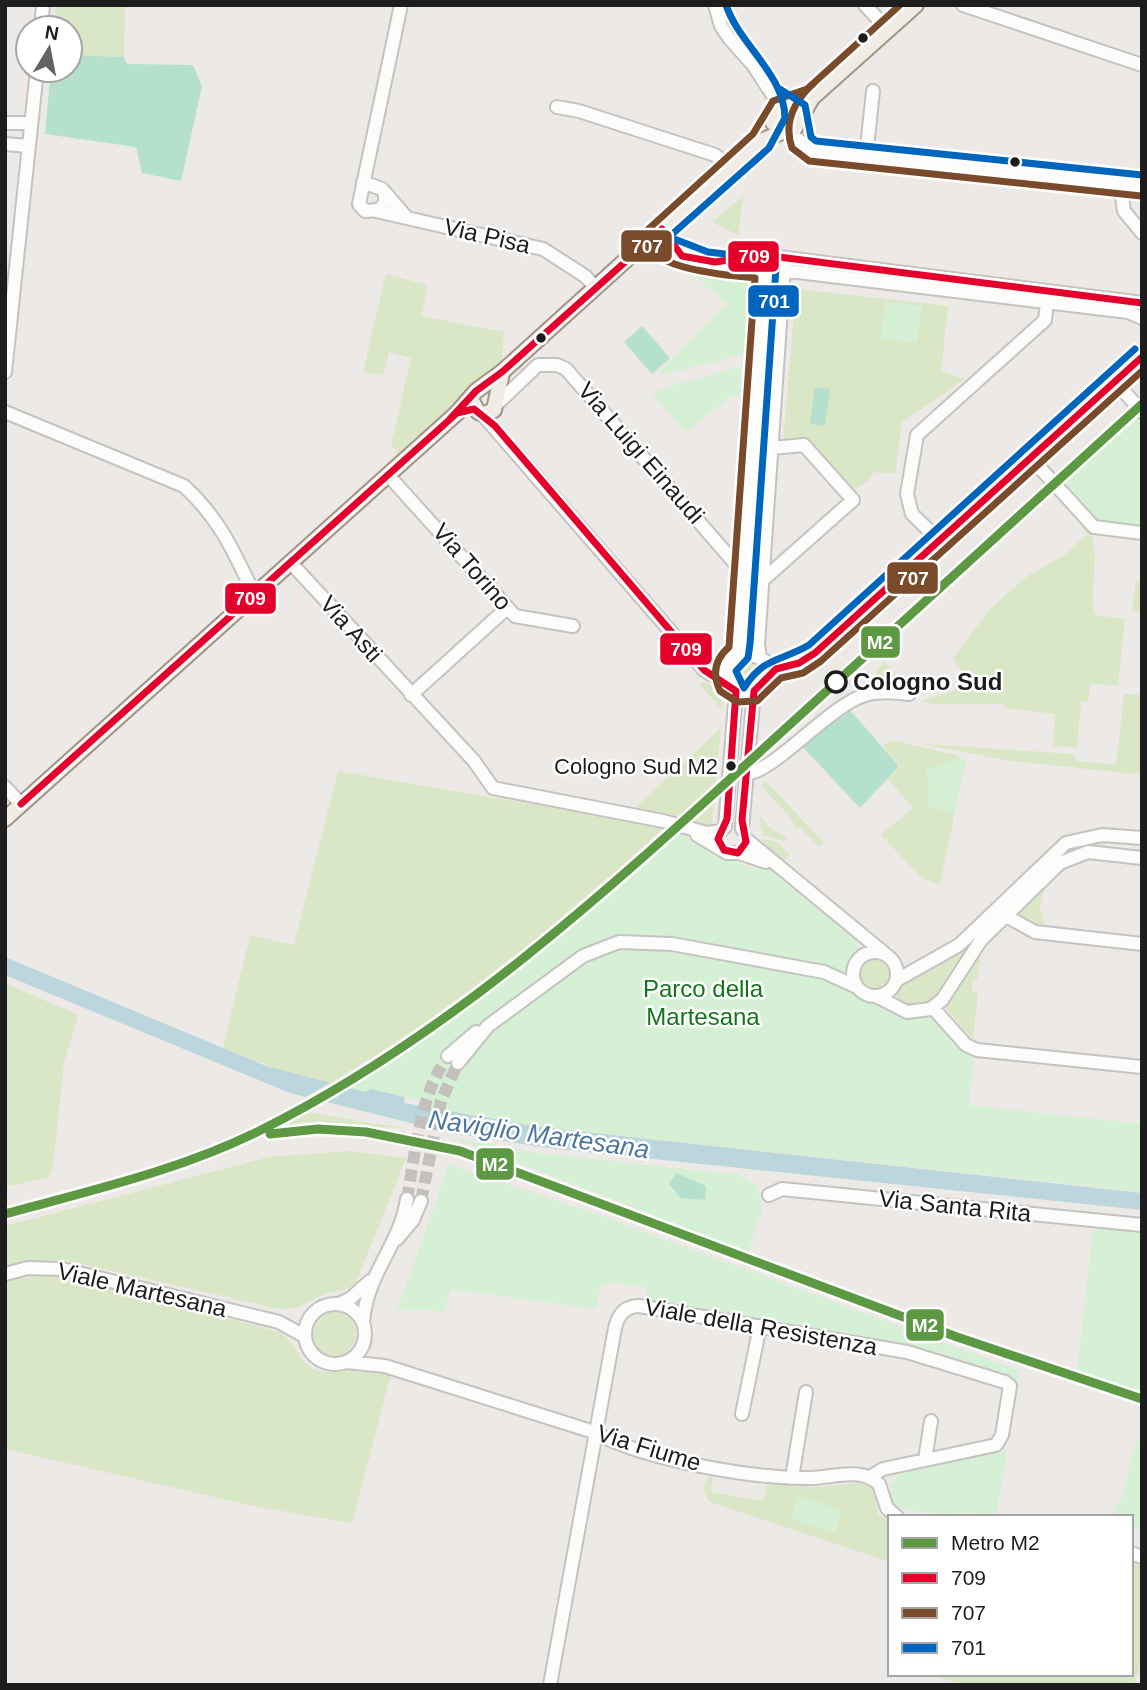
<svg xmlns="http://www.w3.org/2000/svg" width="1147" height="1690" font-family="Helvetica,sans-serif">
<style>
.grass{fill:#d9e7c6}
.park{fill:#d5f0d4}
.pitch{fill:#b4e0cd}
.water{fill:#bbd6dd}
.pier{fill:#ece9e6}
.lines{fill:none;stroke-linecap:round;stroke-linejoin:round}
.minor-tunnel{stroke:#c3c0be;stroke-width:12;stroke-dasharray:12 6;stroke-linecap:butt}
.minor-casing{stroke:#c4c3c2;stroke-width:16}
.major-casing{stroke:#a19684;stroke-width:18}
.minor{stroke:#fcfcfb;stroke-width:12}
.major{stroke:#f0ebe4;stroke-width:14}
.bus-1-casing{stroke:#fff;stroke-width:12}
.bus-2-casing{stroke:#fff;stroke-width:12}
.bus-3-casing{stroke:#fff;stroke-width:12}
.bus-1{stroke:#e4002b;stroke-width:7}
.bus-2{stroke:#7a4b2a;stroke-width:7}
.bus-3{stroke:#0065bd;stroke-width:7}
.metro-1-casing{stroke:#fff;stroke-width:14}
.metro-1{stroke:#5d9842;stroke-width:9}
.bus-dot{fill:#1d1d1d;stroke:#fff;stroke-width:2.5}
.stop-dot{fill:#fff;stroke:#1d1d1d;stroke-width:3.5}
.labels{text-anchor:middle;stroke-width:5;stroke-linejoin:round;paint-order:stroke}
.bus-label{font-size:22px;fill:#1d1d1d;stroke:#fff;text-anchor:end}
.street-label{font-size:24px;fill:#1d1d1d;stroke:#fff}
.stop-label{font-size:24px;font-weight:bold;fill:#1d1d1d;stroke:#fff;text-anchor:start}
.park-label{font-size:24px;fill:#117619;stroke:#fff}
.water-label{font-size:26px;font-style:italic;fill:#4c77a0;stroke:#fff}
.line-badge{stroke:#fff;stroke-width:2.5}
.badge-label{font-size:19px;text-anchor:middle;font-weight:bold;fill:#fff}
</style>
<rect width="100%" height="100%" fill="#ece9e6"/>
<path class="grass" d="M56,5H125L124,57L70,55V28H54Z
M743,196L738,235L712,222Z
M386,274L427,285L422,316L504,332L502,363L400,454L391,445L411,358L389,352L383,376L363,372Z
M796,289L948,306L941,372L965,379L902,422L895,474L874,472L869,481L853,489L809,447L783,445Z
M1082,520C1106,546 1087,583 1095,615L1125,619L1118,686L1091,683L1088,702H1081L1077,748L1053,746L1055,714L1007,708L1002,704H931L922,701L952,691L969,679L953,659L989,610L1026,577L1063,556L1087,535L1079,522Z
M1136,581L1142,582V612L1132,611Z
M733 673a12 12 0 1 1 24 0a12 12 0 1 1-24 0Z
M884,661L897,677L889,682L866,686Z
M703,681C718,686 721,696 723,711L700,685Z
M1124,694L1142,695V775L1004,760L924,744L1074,754L1076,761L1116,765Z
M721,728L711,830L674,815L635,808Z
M891,740L957,755L965,764L940,884L923,879L881,835L913,808L887,778L901,767L883,746Z
M338,771L665,827C560,922 452,1012 329,1084L289,1074L223,1048L250,935L294,945Z
M765,780L824,843L819,847L800,827L797,830L790,817L762,787Z
M759,815L772,830L788,837L783,841L763,835Z
M763,839L777,842L790,855L783,862L761,848Z
M1106,840L1104,854H1080L981,940L940,1003L903,1007L895,993L897,980L936,959L1057,850Z
M1046,883L1039,910L1042,911L1044,926L1025,920L1019,913Z
M981,949L977,980L973,979L972,992L978,993L973,1040L945,1007Z
M860 974a15 15 0 1 1 30 0a15 15 0 1 1-30 0Z
M5,983L78,1015L64,1063L53,1166L49,1177L5,1187Z
M305,1110C311,1115 389,1125 404,1128L316,1124L263,1132Z
M350,1151L406,1158L356,1282L349,1289L329,1292L296,1308L279,1309L64,1260L27,1262L5,1267V1226L269,1157Z
M53,1273L279,1332C294,1340 295,1354 307,1364C321,1378 338,1370 353,1368C364,1366 380,1372 391,1374L352,1523L258,1507L5,1449V1281Z
M310 1334a23 23 0 1 1 46 0a23 23 0 1 1-46 0Z
M713,1474L711,1492L764,1501L767,1482L815,1487L862,1483L874,1490L878,1514L890,1522V1562L710,1502C702,1492 702,1482 713,1474Z
M1131,1562L1142,1566V1661L1134,1685H964L936,1677L961,1674H1131Z"/>
<path class="park" d="M689,270L749,279L752,286L746,354L664,374L660,371L726,304Z
M885,302L922,306L917,343L881,339Z
M736,367L741,370L744,403L734,393L687,432L654,397L656,391Z
M1137,415L1142,420V529L1096,525L1061,484Z
M955,759L965,760L955,812L927,807L929,790L926,770Z
M678,830L715,854L755,869L765,864L857,941L859,959L853,969L857,989L909,1013L932,1008L970,1049L974,1059L969,1105L1142,1124V1192L539,1127L418,1106L419,1100L371,1089L365,1092L347,1088C468,1016 574,925 678,830Z
M451,1137L538,1153L739,1175L757,1186L762,1210L748,1252Z
M449,1165L599,1215L1020,1371L1017,1385L1007,1375L909,1346L645,1302L647,1288L608,1281L606,1287L600,1286L596,1309L451,1289L443,1311L397,1310Z
M1093,1228L1142,1232V1394L1077,1372Z
M1136,1441L1142,1442V1531L1131,1527V1517H1111L1122,1496Z
M1004,1446L1007,1453L996,1515C968,1509 908,1521 891,1501L892,1482L900,1473Z
M798,1496L842,1510L835,1533L791,1519Z"/>
<path class="pitch" d="M70,55L124,57L127,64L193,65L202,86L181,181L142,173L136,147L45,134L51,70H70Z
M642,326L670,358L652,374L624,342Z
M815,387L830,389L825,426L810,424Z
M848,708L899,766L860,808L800,744Z
M676,1173L706,1186L705,1200L681,1198L669,1184Z"/>
<path class="water" d="M5,957L266,1066L365,1092L371,1089L405,1097L404,1103L539,1127L1142,1193V1210L548,1148L451,1133L290,1093L5,975Z"/>
<path class="pier" d="M334,1081L351,1085L316,1105L300,1100Z"/>
<g class="lines">
<path class="minor-tunnel" d="M407,1199C416,1150 419,1097 448,1056
M421,1201L441,1101L458,1063"/>
<g class="minor-casing">
<path id="minor" d="M715,5L721,26L729,38L753,65L776,100L787,106
M865,5L888,30
M963,5L1142,65
M41,28L43,5
M557,107L579,111L715,155L730,166
M5,123H31
M787,130L812,151L1142,186
M5,144L29,146
M866,157L873,91
M363,182L382,189L407,218
M1120,183L1124,211L1142,233
M385,192V203L379,210L365,211L359,204L401,5
M376,211L543,249L585,276L596,288
M653,237L672,252L715,262L1128,312L1142,318
M729,260L763,255L1142,303
M5,372L37,70
M1114,380L1142,412
M498,403L538,365H557L566,369L733,561L745,567L765,569
M5,412L184,486C220,519 234,552 255,596
M482,414L704,670L728,684
M1030,457L1094,527L1142,533
M388,475L515,616L573,626
M939,540L912,514L907,494L917,435L1045,320L1047,302
M291,563L474,761L493,788L663,821L707,833L721,831
M764,579L853,500L804,445L772,448
M739,653L767,263
M760,658L758,644L784,265
M784,666C762,667 750,642 730,659L725,675L736,691C742,693 747,694 753,692C763,688 764,677 772,671C785,663 801,662 815,653L1142,357
M411,695L507,608
M747,773C772,774 830,705 865,695C879,691 894,692 909,694
M5,787L21,804
M725,827L736,691
M742,829L754,691
M697,835L727,853H739L766,862
M747,840L884,953
M1006,916L1035,932L1142,944
M853 974a22 22 0 1 1 44 0a22 22 0 1 1-44 0Z
M897,980L959,945L1066,843L1102,835L1142,838
M876,996L907,1012L930,1009L942,1000L981,940L1060,863L1088,852L1142,858
M933,1008L966,1045L977,1050L1142,1067
M448,1056L476,1032
M458,1063L488,1026L583,956L619,942L672,944L824,972L857,987
M769,1195L782,1189L1142,1225
M397,1239L413,1220L421,1201
M5,1274L28,1268L62,1269L279,1322L304,1336
M305 1334a30 30 0 1 1 60 0a30 30 0 1 1-60 0Z
M339,1304L351,1298L370,1281
M363,1322C367,1272 400,1246 407,1199
M346,1362L385,1366L594,1432C645,1460 753,1479 812,1478C834,1477 861,1467 879,1484L887,1508L897,1517
M742,1414L760,1326
M925,1460L931,1421
M792,1478L806,1392
M1131,1553L1142,1557
M550,1685L615,1328C618,1315 625,1306 639,1306L907,1352L1005,1382L1010,1386L1002,1435L996,1445L883,1469L870,1477"/>
</g>
<g class="major-casing">
<path id="major" d="M775,116L779,127L787,130L795,128L812,98L916,5
M773,123L780,109L811,99
M471,399L478,412L485,414L494,410L502,373
M5,819L457,413L476,391L502,372L743,154L761,141L787,130"/>
</g>
<use href="#minor" class="minor"/>
<use href="#major" class="major"/>
<g class="bus-1-casing">
<path id="bus-1" d="M450,419L476,391L502,372L662,229L682,256L715,262L763,255L1142,303
M21,804L457,413L474,409L495,426L704,670L736,691L727,819L718,839L724,850L738,853L746,842L742,820L754,691L776,669L799,663L815,653L1142,357"/>
</g>
<g class="bus-2-casing">
<path id="bus-2" d="M900,5L807,89L773,101L753,134L643,234C643,270 729,275 755,278L729,647C715,659 712,674 720,691L737,702L757,701L781,678L803,673L821,661L1142,371
M814,83C794,101 783,122 792,148L809,161L1141,196"/>
</g>
<g class="bus-3-casing">
<path id="bus-3" d="M726,5C740,46 784,73 785,118L769,148L669,237L708,252L769,259L776,268L750,644L748,658L736,671L744,688C763,657 782,661 809,645L1135,349
M778,88L805,105L811,137L816,141L1142,175"/>
</g>
<use href="#bus-1" class="bus-1"/>
<use href="#bus-2" class="bus-2"/>
<use href="#bus-3" class="bus-3"/>
<g class="metro-1-casing">
<path id="metro-1" d="M270,1134L318,1129L366,1132L460,1151L957,1337L1142,1399
M5,1214C92,1190 181,1170 261,1130C451,1035 608,890 763,749C889,634 1016,519 1142,404"/>
</g>
<use href="#metro-1" class="metro-1"/>
</g>
<g class="bus-dot">
<circle cx="863" cy="38" r="6"/>
<circle cx="1015" cy="162" r="6"/>
<circle cx="541" cy="338" r="6"/>
<circle cx="731" cy="766" r="6"/>
</g>
<circle class="stop-dot" cx="836" cy="682" r="10"/>
<g class="labels">
<g class="bus-label">
<text x="718" y="774">Cologno Sud M2</text>
</g>
<g class="street-label">
<text transform="translate(487 236) rotate(13)" y="8">Via Pisa</text>
<text transform="translate(641 453) rotate(49)" y="8">Via Luigi Einaudi</text>
<text transform="translate(472 567) rotate(49)" y="8">Via Torino</text>
<text transform="translate(351 629) rotate(48)" y="8">Via Asti</text>
<text transform="translate(955 1206) rotate(6)" y="8">Via Santa Rita</text>
<text transform="translate(142 1290) rotate(13)" y="8">Viale Martesana</text>
<text transform="translate(761 1327) rotate(10)" y="8">Viale della Resistenza</text>
<text transform="translate(649 1448) rotate(17)" y="8">Via Fiume</text>
</g>
<g class="stop-label">
<text x="853" y="690">Cologno Sud</text>
</g>
<g class="park-label">
<text x="703" y="997">Parco della<tspan x="703" dy="28">Martesana</tspan></text>
</g>
<g class="water-label">
<text transform="translate(539 1134) rotate(8)" y="9">Naviglio Martesana</text>
</g>
</g>
<g class="line-badge">
<rect x="620" y="229" width="53" height="34" rx="7" fill="#7a4b2a"/>
<rect x="727" y="240" width="53" height="33" rx="7" fill="#e4002b"/>
<rect x="747" y="284" width="53" height="34" rx="7" fill="#0065bd"/>
<rect x="886" y="561" width="53" height="34" rx="7" fill="#7a4b2a"/>
<rect x="224" y="582" width="53" height="33" rx="7" fill="#e4002b"/>
<rect x="860" y="625" width="41" height="34" rx="7" fill="#5d9842"/>
<rect x="659" y="632" width="54" height="34" rx="7" fill="#e4002b"/>
<rect x="475" y="1147" width="40" height="34" rx="7" fill="#5d9842"/>
<rect x="905" y="1308" width="40" height="34" rx="7" fill="#5d9842"/>
</g>
<g class="badge-label">
<text x="647" y="253">707</text>
<text x="754" y="263">709</text>
<text x="774" y="308">701</text>
<text x="913" y="585">707</text>
<text x="250" y="605">709</text>
<text x="880" y="649">M2</text>
<text x="686" y="656">709</text>
<text x="495" y="1171">M2</text>
<text x="925" y="1332">M2</text>
</g>
<rect width="1147" height="1690" fill="none" stroke="#1d1d1d" stroke-width="14"/>
<rect x="888" y="1515" width="245" height="161" fill="#ffffff" stroke="#a5a5a5" stroke-width="2"/>
<rect x="902" y="1538" width="35" height="10" fill="#5d9842" stroke="#a5a5a5" stroke-width="2"/>
<text x="951" y="1550" font-size="21" fill="#1d1d1d">Metro M2</text>
<rect x="902" y="1573" width="35" height="10" fill="#e4002b" stroke="#a5a5a5" stroke-width="2"/>
<text x="951" y="1585" font-size="21" fill="#1d1d1d">709</text>
<rect x="902" y="1608" width="35" height="10" fill="#7a4b2a" stroke="#a5a5a5" stroke-width="2"/>
<text x="951" y="1620" font-size="21" fill="#1d1d1d">707</text>
<rect x="902" y="1643" width="35" height="10" fill="#0065bd" stroke="#a5a5a5" stroke-width="2"/>
<text x="951" y="1655" font-size="21" fill="#1d1d1d">701</text>
<g transform="translate(49 49) rotate(10)"><circle r="33" fill="#ffffff" stroke="#a5a5a5" stroke-width="2"/>
<path d="M0-5L12 26L0 18L-12 26Z" fill="#656463"/>
<text y="-10" font-size="19" font-weight="bold" text-anchor="middle" fill="#1d1d1d">N</text>
</g>
</svg>
